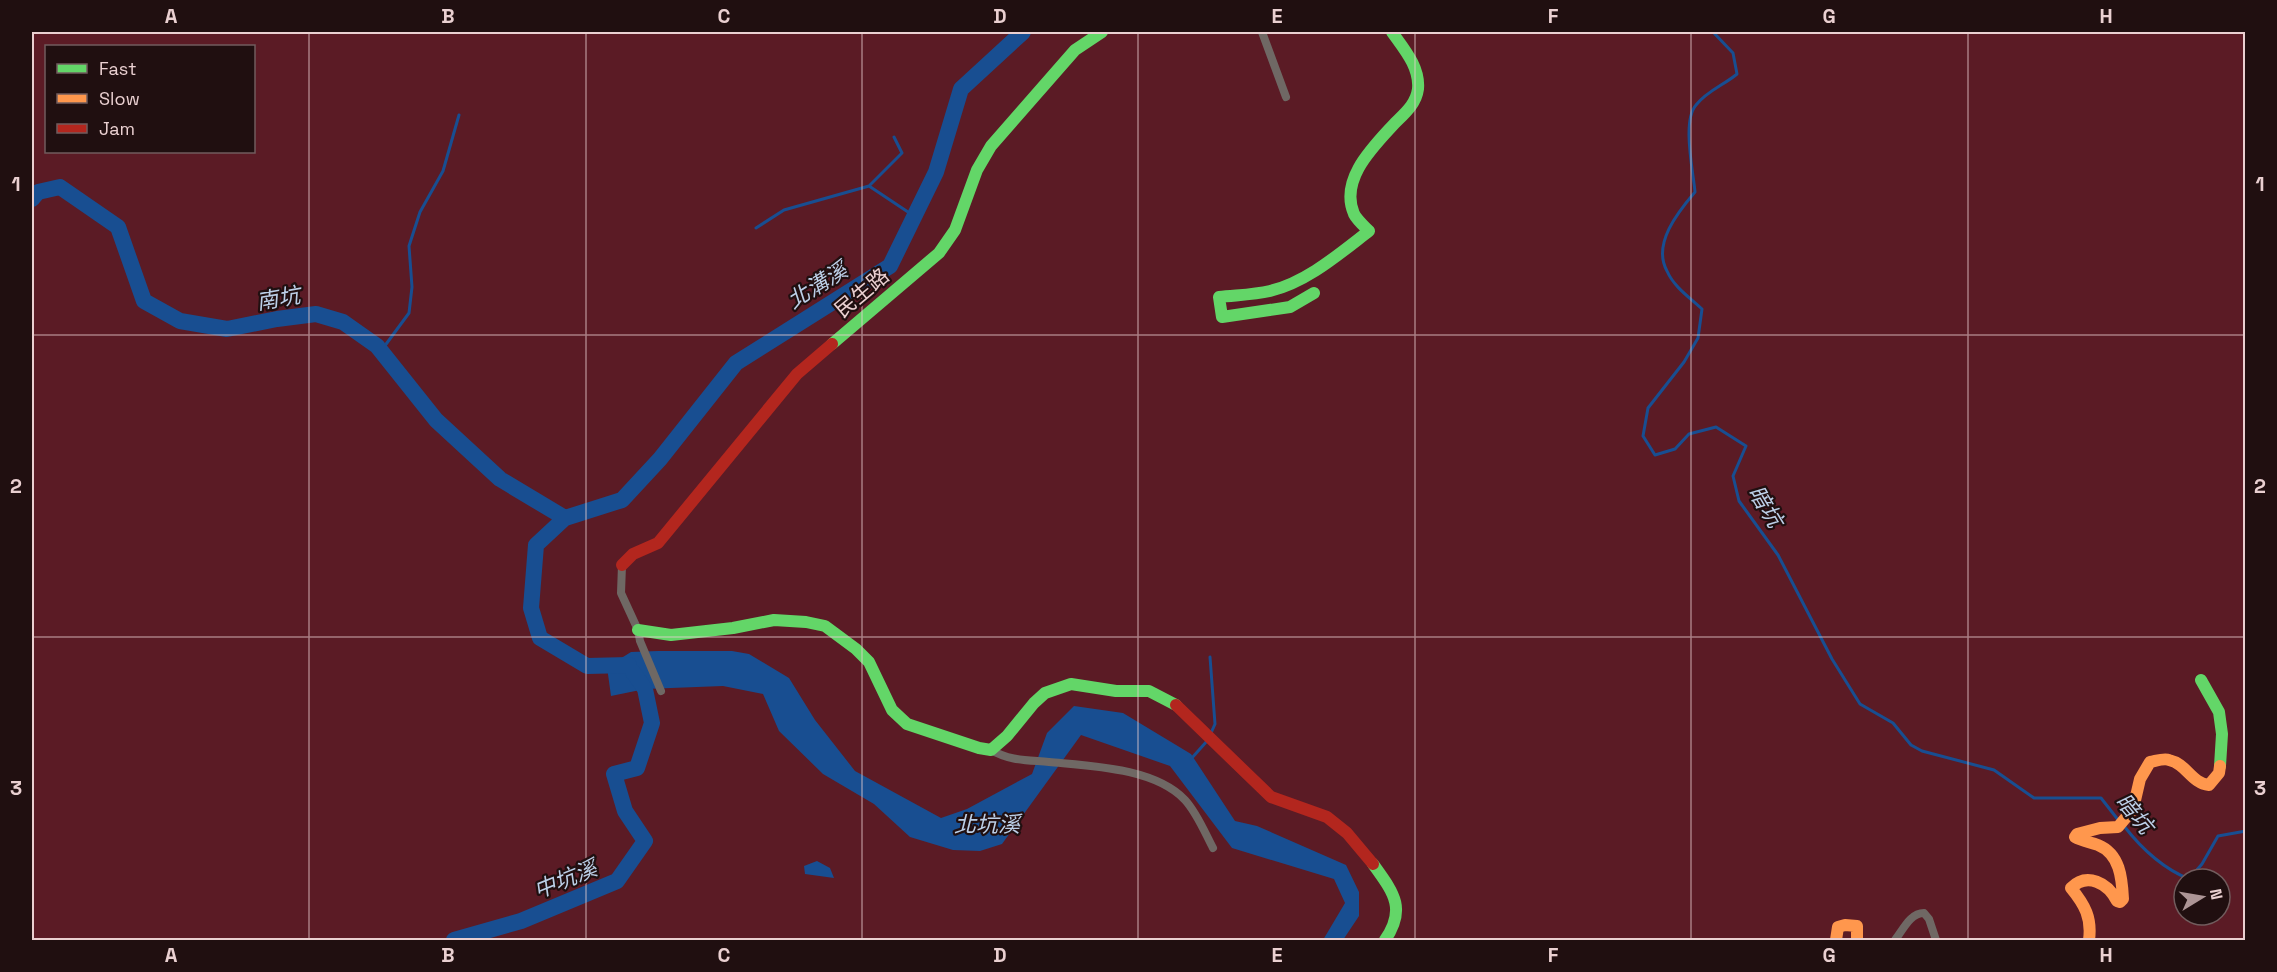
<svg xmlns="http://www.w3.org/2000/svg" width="2277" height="972" font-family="'Space Grotesk','Noto Sans TC',sans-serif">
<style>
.green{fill:#5b1b25;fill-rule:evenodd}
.water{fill:#184e91}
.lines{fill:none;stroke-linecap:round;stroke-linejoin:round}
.stream{stroke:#184e91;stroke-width:3}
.river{stroke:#184e91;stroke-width:16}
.street{stroke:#6f6864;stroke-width:8}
.fast{stroke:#63d668;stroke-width:12}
.slow{stroke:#ff974d;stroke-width:12}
.jam{stroke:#b3261e;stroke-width:12}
.grid{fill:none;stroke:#ead0d1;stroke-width:1.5;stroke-opacity:0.55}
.labels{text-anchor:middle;stroke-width:4.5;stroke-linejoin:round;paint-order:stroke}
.street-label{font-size:21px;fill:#ead0d1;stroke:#200f10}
.water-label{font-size:22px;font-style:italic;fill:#bccfe7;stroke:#200f10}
.neatline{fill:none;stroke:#ead0d1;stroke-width:2}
.grid-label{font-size:20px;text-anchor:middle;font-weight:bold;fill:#ead0d1}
</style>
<rect width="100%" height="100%" fill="#3c2729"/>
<path class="green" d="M32,32H2245V940H32ZM46,46H254V152H46ZM2184,879H2220V915H2184Z"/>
<path class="water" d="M658,651H732L749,654L789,678L815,720L855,771L941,818L967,809L1032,774L1047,733L1074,706L1123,713L1191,754L1235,821L1257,826L1346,865L1359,892V916L1343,940H1323L1345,903L1334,879L1232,848L1170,766L1081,735L1002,844L980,851L953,850L910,837L874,804L823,774L779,731L763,694L723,686L645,689L611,696L607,667L631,652Z
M817,861L830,868L834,878L805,874L804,866Z"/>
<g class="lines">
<path class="stream" d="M1713,32L1733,53L1737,74C1724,85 1707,91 1696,105C1682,121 1693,170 1695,192C1678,212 1652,244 1667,271C1674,287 1689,297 1702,309L1698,338L1684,362L1648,408L1643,436L1655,455L1675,449L1689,434L1716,427L1746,446L1733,476L1739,501L1778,555L1832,659L1860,704L1893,723L1911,745L1922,751L1994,770L2034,798H2101L2119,821
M869,186L902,153L894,137
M756,228L784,210L869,186L914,216
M381,351L409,313L412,287L409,246L420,212L443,171L459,115
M1210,657L1215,724L1211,733
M1191,759L1207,741
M2124,826C2141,848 2162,868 2189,879
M2189,879L2202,864L2218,836L2246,831"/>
<path class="river" d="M32,199L38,192L60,187L118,227L144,301L180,321L227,329L277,319L316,314L343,322L377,346L436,420L500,479L565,518
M629,665L587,666L540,638L531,608L536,545L565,518L622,500L660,459L736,363L890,266L936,172L961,89L1023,32
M454,940L521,921L617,881L645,841L625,811L614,774L637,768L652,723L645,689L633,672"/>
<path class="street" d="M1262,32L1286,97
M622,565L621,593L638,630L640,641L661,691
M991,750C1010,761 1027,760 1049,762C1091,766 1155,768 1185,800C1197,813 1205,833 1213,848
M1895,940C1903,930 1910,913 1924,913L1929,919L1936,940"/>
<path class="fast" d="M1314,293L1290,307L1222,317L1219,297C1236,295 1253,295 1270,291C1307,282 1339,254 1369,231C1364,226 1357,220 1354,214C1339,179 1374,146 1395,123C1405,113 1416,104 1418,89C1420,67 1404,49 1392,32
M832,344L939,253L955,230L977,170L991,146L1075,50L1102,32
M638,630L671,635L733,628L774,620L806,622L825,626L856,649L869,662L892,710L907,724L979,748L991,750L1007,736L1034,703L1045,693L1071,684L1116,691H1149L1176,705
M2201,680L2219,712L2222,734L2220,766
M1373,864C1393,892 1407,908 1385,940"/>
<path class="slow" d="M1836,940L1838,927L1845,925L1857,926V940
M2089,940C2092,918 2085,905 2071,888C2087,872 2108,883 2117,901L2120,902L2123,899C2122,878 2120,854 2098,845C2090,842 2082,841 2075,837L2077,834L2100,828L2118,827L2133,809L2140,779L2150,762C2156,761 2164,758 2169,760C2187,764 2191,783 2209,785L2219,773L2220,766"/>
<path class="jam" d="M622,565L633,554L658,543L797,374L832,344
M1176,705L1271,797L1327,817L1347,833L1373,864"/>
</g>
<path class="grid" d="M309,32V940M586,32V940M862,32V940M1138,32V940M1415,32V940M1691,32V940M1968,32V940M32,335H2246M32,637H2246"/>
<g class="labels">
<g class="street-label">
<text transform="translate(862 293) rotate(-40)" y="7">民生路</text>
</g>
<g class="water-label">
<text transform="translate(817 285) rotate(-32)" y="8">北溝溪</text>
<text transform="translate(278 298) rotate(-10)" y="8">南坑</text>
<text transform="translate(1766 506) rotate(59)" y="8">暗坑</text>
<text transform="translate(2135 813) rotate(50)" y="8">暗坑</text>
<text x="987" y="832">北坑溪</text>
<text transform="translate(565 879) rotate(-22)" y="8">中坑溪</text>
</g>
</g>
<rect width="2277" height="972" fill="none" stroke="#200f10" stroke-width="66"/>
<rect x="45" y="45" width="210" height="108" fill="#200f10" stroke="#715c5d" stroke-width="1.5"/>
<rect x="57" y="64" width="30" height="9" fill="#63d668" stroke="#715c5d" stroke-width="1.5"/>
<text x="99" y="75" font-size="18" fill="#ead0d1">Fast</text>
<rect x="57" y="94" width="30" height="9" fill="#ff974d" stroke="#715c5d" stroke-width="1.5"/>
<text x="99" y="105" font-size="18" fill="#ead0d1">Slow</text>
<rect x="57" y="124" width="30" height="9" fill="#b3261e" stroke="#715c5d" stroke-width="1.5"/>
<text x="99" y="135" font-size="18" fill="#ead0d1">Jam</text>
<g transform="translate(2202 897) rotate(79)"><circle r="28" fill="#200f10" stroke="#715c5d" stroke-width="1.5"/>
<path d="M0-4.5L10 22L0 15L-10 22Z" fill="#ad9596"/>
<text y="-9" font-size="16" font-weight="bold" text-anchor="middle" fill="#ead0d1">N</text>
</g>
<rect x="33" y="33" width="2211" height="906" class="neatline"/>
<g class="grid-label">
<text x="171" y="23">A</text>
<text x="448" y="23">B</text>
<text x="724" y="23">C</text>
<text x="1000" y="23">D</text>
<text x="1277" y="23">E</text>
<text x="1553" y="23">F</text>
<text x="1829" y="23">G</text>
<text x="2106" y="23">H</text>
<text x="16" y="191">1</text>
<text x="2260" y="191">1</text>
<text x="16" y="493">2</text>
<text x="2260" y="493">2</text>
<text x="16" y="795">3</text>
<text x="2260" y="795">3</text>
<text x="171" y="962">A</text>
<text x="448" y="962">B</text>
<text x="724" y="962">C</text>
<text x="1000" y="962">D</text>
<text x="1277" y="962">E</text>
<text x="1553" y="962">F</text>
<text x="1829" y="962">G</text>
<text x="2106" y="962">H</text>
</g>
</svg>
